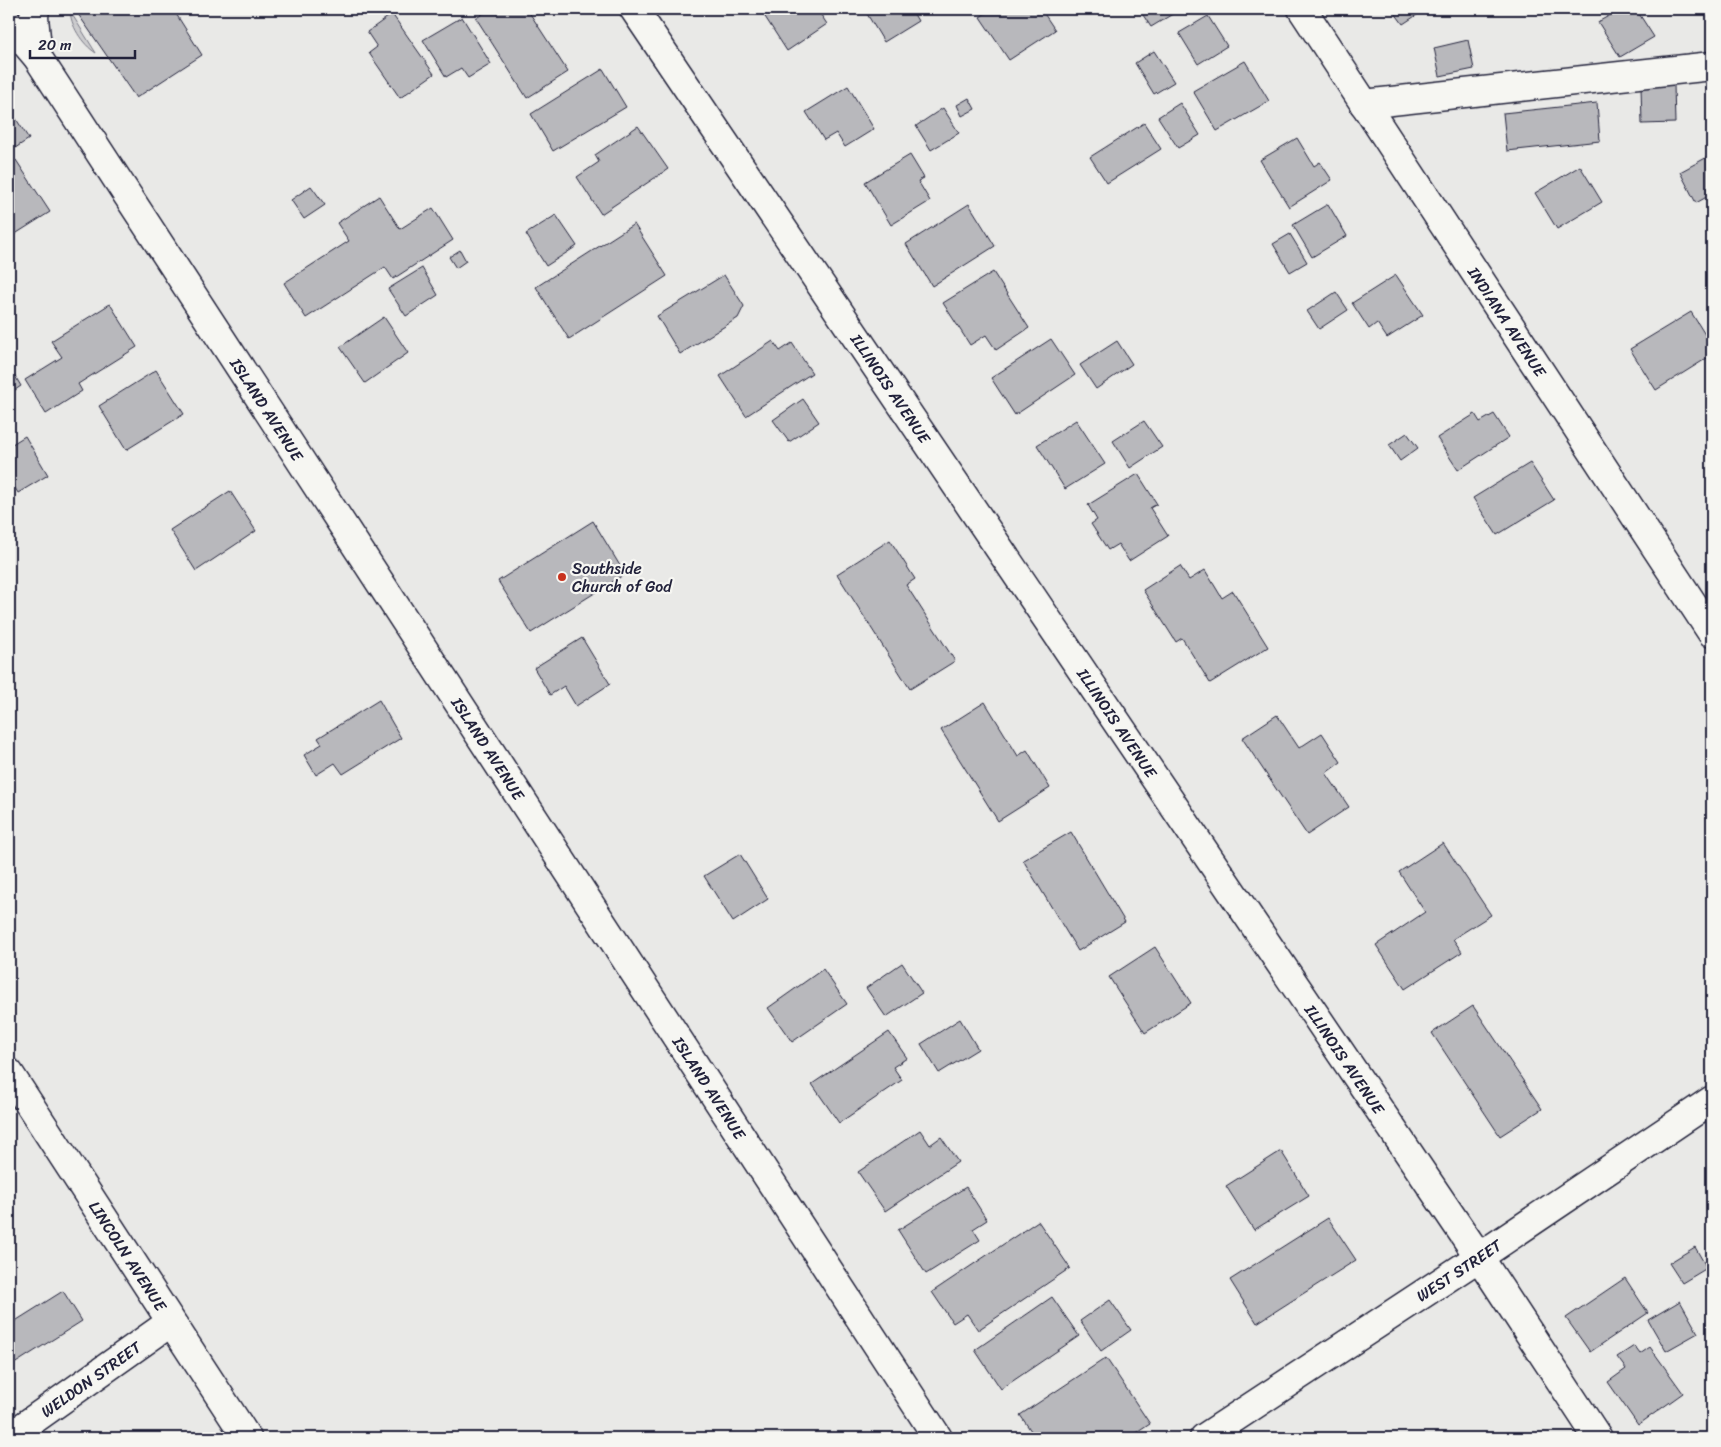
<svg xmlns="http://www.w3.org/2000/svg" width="1721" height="1447" font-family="Sriracha,sans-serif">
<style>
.green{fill:#ccccce;stroke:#777784}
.building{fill:#b8b8bc;stroke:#22223b}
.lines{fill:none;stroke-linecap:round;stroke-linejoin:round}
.minor-casing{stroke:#22223b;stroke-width:31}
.minor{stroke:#f6f6f2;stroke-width:28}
.poi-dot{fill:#c8321e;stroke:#f6f6f2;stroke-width:2}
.labels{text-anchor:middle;stroke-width:4.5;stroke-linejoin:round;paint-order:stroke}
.street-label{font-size:16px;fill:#22223b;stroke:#f6f6f2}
.poi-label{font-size:16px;fill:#22223b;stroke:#f6f6f2;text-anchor:start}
</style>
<rect width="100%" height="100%" fill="#e9e9e7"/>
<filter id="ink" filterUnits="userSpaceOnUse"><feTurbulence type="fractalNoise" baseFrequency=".02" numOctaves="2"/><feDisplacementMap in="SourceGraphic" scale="10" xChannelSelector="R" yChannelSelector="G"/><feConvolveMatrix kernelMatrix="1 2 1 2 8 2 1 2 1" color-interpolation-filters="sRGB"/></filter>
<g filter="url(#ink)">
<path class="green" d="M70,9H75L73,16L96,53C82,44 70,25 70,9Z"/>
<path class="building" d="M86,9H173L202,55L136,98L78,14Z
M491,9H527L568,72L527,98L476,18Z
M760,9H817L827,24L787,51Z
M864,9H911L918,21L884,42Z
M992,9H1041L1055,30L1009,60L980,17Z
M1139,9H1181L1151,27Z
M1392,9H1426L1403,24Z
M1621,9H1636L1654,37L1620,57L1598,22Z
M392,14L434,74L400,98L369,53L377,47L367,32Z
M1208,16L1227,46L1198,64L1179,33Z
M462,17L491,64L468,78L461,68L446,77L423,40Z
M1468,40L1474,69L1440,76L1434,48Z
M1154,51L1174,82L1154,94L1135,63Z
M1245,61L1269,101L1217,131L1193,91Z
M603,69L626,107L553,151L531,114Z
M1674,85L1675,123L1642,124L1641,86Z
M848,86L874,129L845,147L836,133L824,140L806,112Z
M969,98L975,109L962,116L957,105Z
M1180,103L1200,135L1178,148L1158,117Z
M1597,103L1600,141L1507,151L1503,113Z
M9,108L29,139L9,152Z
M943,108L959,133L931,150L916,126Z
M1144,123L1161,149L1107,183L1090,157Z
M638,126L668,169L601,214L577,177L599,162L595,155Z
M1297,138L1314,166L1320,162L1332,180L1289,207L1260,160Z
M910,155L924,178L918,181L930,201L891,225L865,182Z
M1711,155L1712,194L1696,203L1680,172Z
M16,160L50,212L9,238V164Z
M1580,166L1602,202L1557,229L1535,193Z
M311,186L325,205L304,219L291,200Z
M379,196L400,229L433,208L453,240L393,279L385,267L306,318L284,283L349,241L337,223Z
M969,204L995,246L932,286L906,244Z
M1328,204L1347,236L1312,257L1293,225Z
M556,215L577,246L546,266L526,234Z
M634,224L667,276L569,339L536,287Z
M1290,234L1307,262L1290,272L1273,244Z
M460,250L466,261L456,268L449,257Z
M422,268L438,295L406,316L388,289Z
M993,272L1029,328L996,350L986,335L970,345L943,303Z
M724,275L744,306L738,318L680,354L657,316Z
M1396,275L1423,315L1387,338L1377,323L1369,329L1352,303Z
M1336,292L1348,310L1319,329L1307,311Z
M110,304L137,347L78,384L82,391L46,414L25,380L62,357L51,341Z
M1691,312L1712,346V355L1656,390L1630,349Z
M384,317L408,353L365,383L340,347Z
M1051,339L1075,375L1015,415L991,378Z
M773,341L780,351L792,343L812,373L746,416L720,376Z
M1117,341L1132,364L1096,389L1080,365Z
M9,366L21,386L9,394Z
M156,370L184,414L126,450L99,406Z
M803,399L819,422L789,442L773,420Z
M1475,414L1480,422L1494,414L1509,437L1458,470L1437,438Z
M1076,420L1105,464L1065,489L1037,445Z
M1144,421L1162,447L1130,468L1113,441Z
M1407,433L1418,448L1400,461L1389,445Z
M25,436L48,475L18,493L9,478V446Z
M1530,463L1554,500L1497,535L1473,498Z
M1138,474L1157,504L1150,508L1168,536L1129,561L1118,544L1108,550L1091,524L1097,520L1088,505Z
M230,491L256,531L196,571L170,530Z
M593,521L625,574L531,633L498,581Z
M890,540L915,579L906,585L955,661L910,689L837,574Z
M1180,566L1189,580L1205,570L1222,598L1233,591L1268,647L1210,683L1182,638L1176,642L1143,590Z
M582,638L610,684L576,706L564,686L550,695L534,668Z
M379,700L401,738L343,774L335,763L316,775L304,755L322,744L318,738Z
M985,702L1018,756L1027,750L1050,788L998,821L941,730Z
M1277,715L1299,748L1322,733L1341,762L1326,773L1349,807L1307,835L1242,738Z
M1071,832L1125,922L1078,951L1023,860Z
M1443,843L1491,915L1453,939L1462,952L1405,989L1376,945L1425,912L1399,872Z
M740,854L768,899L733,922L704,876Z
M1155,947L1191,1003L1145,1033L1109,977Z
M902,963L922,993L886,1017L866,988Z
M823,969L847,1004L792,1042L768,1008Z
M1473,1006L1542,1109L1500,1136L1432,1033Z
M960,1019L978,1049L939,1073L921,1044Z
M889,1032L907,1058L893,1067L902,1080L839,1123L812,1084Z
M920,1130L930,1145L941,1137L958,1162L885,1211L858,1172Z
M1281,1151L1309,1196L1254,1230L1226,1186Z
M966,1187L987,1220L973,1229L980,1240L926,1274L898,1230Z
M1328,1218L1356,1260L1257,1323L1230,1280Z
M1038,1221L1070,1268L978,1330L967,1314L953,1323L932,1292Z
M1695,1247L1707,1268L1682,1283L1669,1263Z
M1625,1278L1648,1313L1590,1352L1566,1318Z
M63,1291L82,1321L11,1366L9,1363V1325Z
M1052,1297L1079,1336L1001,1389L975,1350Z
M1110,1300L1131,1330L1101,1351L1080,1321Z
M1680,1301L1698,1333L1666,1351L1648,1320Z
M1634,1346L1640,1354L1650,1347L1683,1393L1638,1425L1608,1382L1626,1369L1617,1357Z
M1106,1358L1150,1424L1129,1438H1036L1020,1415Z"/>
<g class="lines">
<g class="minor-casing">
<g id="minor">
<path d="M35,9L34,17L38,58"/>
<path id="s1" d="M634,9L1479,1257L1598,1438"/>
<path id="s2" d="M1302,9L1712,633"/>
<path id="s3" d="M9,24L38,58L938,1438"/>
<path d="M1364,104L1712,66"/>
<path id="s4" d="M9,1073L247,1438"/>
<path id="s5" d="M9,1437L171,1322"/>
<path id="s6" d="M1204,1438L1479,1257L1712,1100"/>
</g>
</g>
<use href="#minor" class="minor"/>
</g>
</g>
<circle class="poi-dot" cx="562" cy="577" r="5"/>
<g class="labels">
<g class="street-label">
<text dy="6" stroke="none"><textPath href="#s2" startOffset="374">INDIANA AVENUE</textPath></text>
<text dy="6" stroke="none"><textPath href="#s1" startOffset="458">ILLINOIS AVENUE</textPath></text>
<text dy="6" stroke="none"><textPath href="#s3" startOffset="464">ISLAND AVENUE</textPath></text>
<text dy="6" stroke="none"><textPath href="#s1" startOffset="862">ILLINOIS AVENUE</textPath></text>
<text dy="6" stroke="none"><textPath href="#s3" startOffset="869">ISLAND AVENUE</textPath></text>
<text dy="6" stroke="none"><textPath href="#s1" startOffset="1268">ILLINOIS AVENUE</textPath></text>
<text dy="6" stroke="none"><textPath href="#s3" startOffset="1274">ISLAND AVENUE</textPath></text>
<text dy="6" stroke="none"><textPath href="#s4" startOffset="218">LINCOLN AVENUE</textPath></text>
<text dy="6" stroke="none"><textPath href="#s6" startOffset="305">WEST STREET</textPath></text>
<text dy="6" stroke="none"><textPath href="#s5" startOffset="100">WELDON STREET</textPath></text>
</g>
<g class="poi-label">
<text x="572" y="574">Southside<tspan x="572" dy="18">Church of God</tspan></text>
</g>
</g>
<rect width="1721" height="1447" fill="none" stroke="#f6f6f2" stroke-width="30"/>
<rect x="15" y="15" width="1691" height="1417" fill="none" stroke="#22223b" stroke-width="2" filter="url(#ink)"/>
<path d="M30 50v8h105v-8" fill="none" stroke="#22223b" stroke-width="2.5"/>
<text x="38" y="50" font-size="15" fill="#22223b" stroke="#f6f6f2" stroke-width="4" paint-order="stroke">20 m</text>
</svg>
